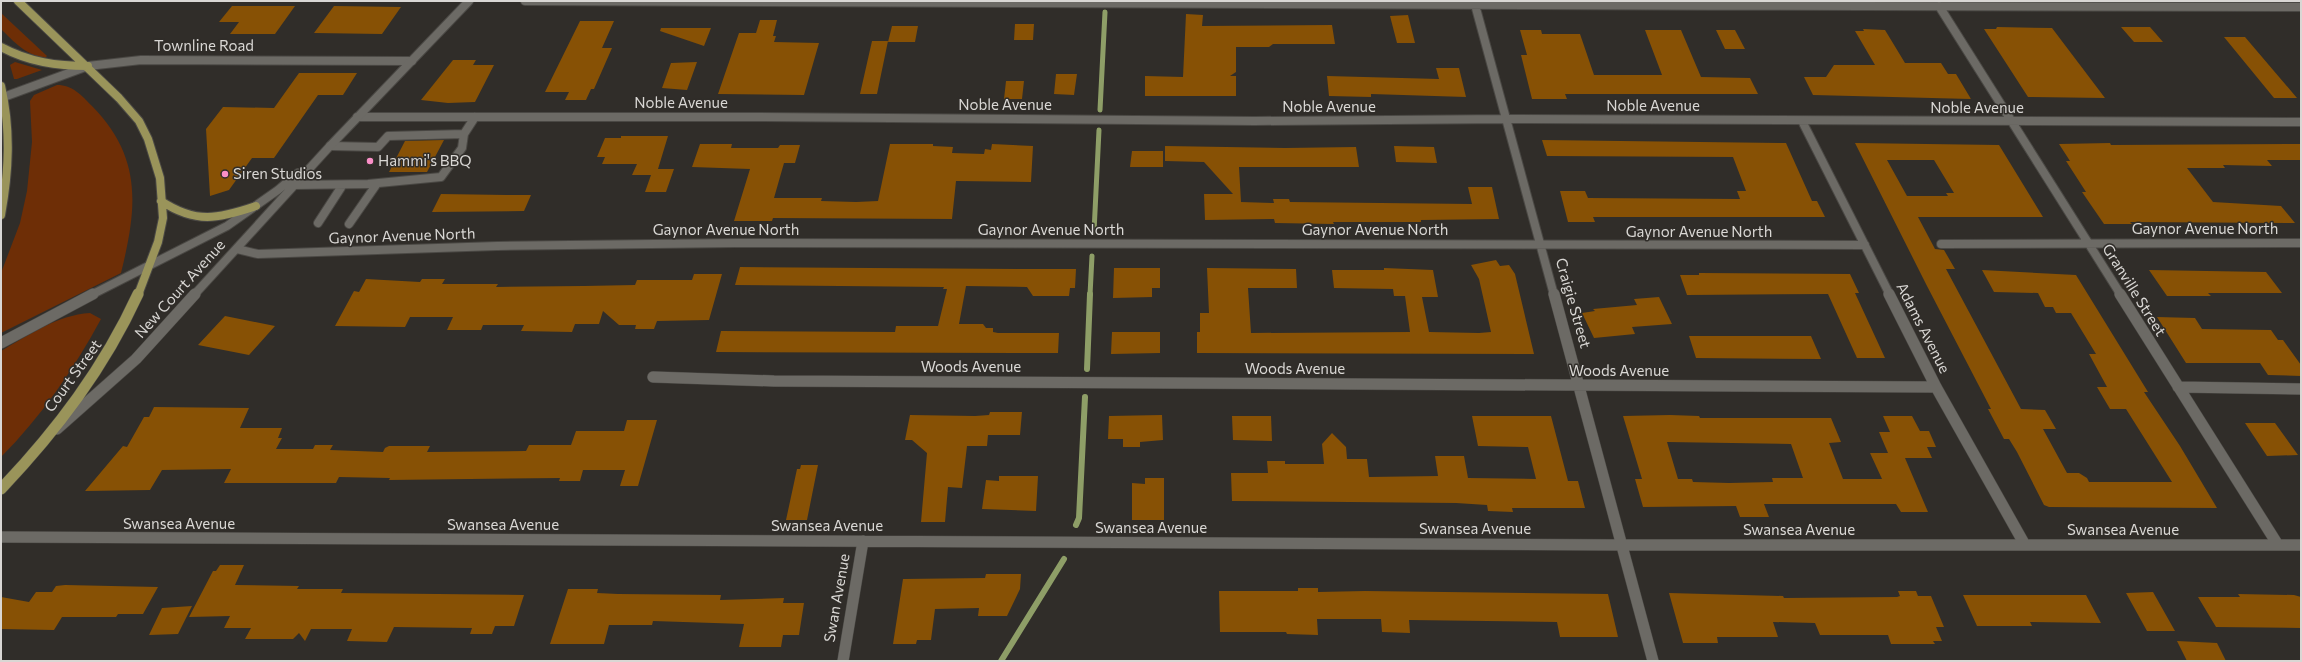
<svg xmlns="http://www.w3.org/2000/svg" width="2302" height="662" font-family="Commissioner,sans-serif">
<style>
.green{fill:#6e2e06}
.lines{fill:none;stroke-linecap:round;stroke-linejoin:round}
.stream-far1{stroke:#8e9e67;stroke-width:5}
.stream{stroke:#8e9e67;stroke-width:6}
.building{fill:#875105;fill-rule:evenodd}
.service-casing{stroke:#4a4844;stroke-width:10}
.minor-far1-casing{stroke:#4a4844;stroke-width:10}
.minor-casing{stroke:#4a4844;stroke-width:12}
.secondary-far1-casing{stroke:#4a4844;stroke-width:10}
.secondary-casing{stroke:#4a4844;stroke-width:12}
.primary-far1-casing{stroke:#4a4844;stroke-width:10}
.primary-casing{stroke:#4a4844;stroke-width:12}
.service{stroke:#6c6a65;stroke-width:8}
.minor-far1{stroke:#6c6a65;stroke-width:8}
.minor{stroke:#6c6a65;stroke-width:11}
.secondary-far1{stroke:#6c6a65;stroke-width:8}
.secondary{stroke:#6c6a65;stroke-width:11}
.primary-far1{stroke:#9a945a;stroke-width:8}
.primary{stroke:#9a945a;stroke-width:11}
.poi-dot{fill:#fa8fc7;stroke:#302d29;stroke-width:1.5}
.labels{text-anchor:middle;stroke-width:3;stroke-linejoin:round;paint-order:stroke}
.street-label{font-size:15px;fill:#d9d7d4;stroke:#302d29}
.poi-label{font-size:15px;fill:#d9d7d4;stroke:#302d29;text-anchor:start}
</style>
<rect width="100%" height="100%" fill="#302d29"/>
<path class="green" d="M1,13L47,56L45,58C26,55 14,42 1,29Z
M15,62L42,70L17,79H14L10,65Z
M57,85C73,85 81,95 92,106C143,158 137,208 121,273L1,333V273L20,223L27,191L32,142L30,101L34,95Z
M90,313L101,319C74,369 41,417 1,457V351C29,335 57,315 90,313Z"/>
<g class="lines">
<path class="stream-far1" d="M1100,110L1105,12
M1094,232L1099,130
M1090,295L1092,256"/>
<path class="stream" d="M1087,369L1090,294
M1076,525L1079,518L1085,397
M1001,661L1064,559"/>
</g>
<path class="building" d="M232,6H295L275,34H230L239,22H219Z
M334,6L401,7L382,34L314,33Z
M1186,14L1203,15L1202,26L1332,25L1335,44H1273L1269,47H1236V72L1230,76H1236V96H1145V76L1183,77Z
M1408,15L1415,43H1397L1390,16Z
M760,20H777L773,36H776L774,42L819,43L804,95L718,94L739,33H756Z
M580,21H614L602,48H612L594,89H591L586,100H565L569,92H545Z
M1015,24H1034L1033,40H1014Z
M892,26H918L915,42H888Z
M1997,27L2052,28L2105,98L2028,97L1984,29H1996Z
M2121,27H2150L2163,42H2134Z
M661,28H711L704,46L660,31Z
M1863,29L1885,30L1905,63H1941L1948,74H1956L1971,99L1813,95L1804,77H1826L1834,65H1875L1855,31H1864Z
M1520,30H1541L1542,34H1580L1594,75H1662L1645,30H1681L1701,77L1750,78L1758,94H1565L1567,99H1532L1521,55H1527Z
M1716,30H1735L1745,49H1725Z
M2224,37H2245L2297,98H2274Z
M872,41H888L877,94H860Z
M453,60H476L473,65H494L475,102L448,103L421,100Z
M697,62L687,90L662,88L671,63Z
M1436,68H1459L1466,97L1371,94V97L1329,96L1327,76L1439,79Z
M299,73H357L343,95H318L274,158H252L229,190L210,196L206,129L223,107L274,108Z
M1056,74H1077L1074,95L1054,94Z
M1006,81H1024L1022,99H1004Z
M621,136H668L658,169H674L666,192H645L651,175H632L637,164H602L605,157H597L605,138H621Z
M444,140L427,172H389L405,141Z
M1542,140L1786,143L1812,201H1817L1825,217H1593L1595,222H1568L1560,191H1585L1588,198L1740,199L1737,191H1746L1733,157L1547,156Z
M1855,143L1999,145L2043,217H1918L1935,249L1944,250L1955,269H1946L2021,409L2045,410L2056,429H2043L2067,473H2079L2087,478L2089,482H2172L2126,409H2110L2097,387H2107L2089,354H2096L2071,313H2056L2053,307H2045L2038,293L1994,292L1982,270L2076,275L2148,392H2144L2180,446L2217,508L2049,507L2044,505L2017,452L2009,439H2004L1988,409H1991L1927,286ZM1887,160H1934L1954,193H1946L1948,196H1907Z
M2110,143L2111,145L2301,144V160H2267L2272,166L2223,165L2225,168H2187L2213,202L2281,206L2295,223L2130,222L2132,224H2104L2082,192H2086L2066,161H2070L2059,144Z
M700,144H732L731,148H778L780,145H800L795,163H784L774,198H822L821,201L856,202L878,201L890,144H933V146L953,147L952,153L984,154L985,149L991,150L992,144L1033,146L1031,182L956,181L952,219L773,218L772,221H734L750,169L692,167Z
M1165,146L1285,148L1356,147L1359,167H1239L1241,202L1274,203L1273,199H1289L1290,202L1472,204L1468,187H1492L1499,219L1421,220V222H1333L1334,224L1275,223L1274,219L1205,220L1204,194H1233L1204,162L1165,161Z
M1394,146L1434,147L1437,163L1396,162Z
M1132,151H1163V167H1130Z
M441,194L507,195H531L524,211L432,212Z
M1496,260L1500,266L1509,265L1515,274L1534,354L1197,353V332H1200V313H1209L1207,268L1296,269L1297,288H1248L1251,333L1410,332L1405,296H1394L1393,289L1334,288L1332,270H1384V268L1433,270L1438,297H1422L1429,332L1479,333L1491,332L1479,279L1471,265Z
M740,267L1023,269H1076L1075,288H1070L1069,296H1033L1027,287L966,286L959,324H983L986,328H993V332L998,333H1059L1058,353L716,352L721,331L895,332L896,326H938L947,289H943L944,287L735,285Z
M1114,268H1160V288H1152V297L1113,298Z
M2149,270L2266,272L2282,293H2208L2211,296H2167Z
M1699,273L1850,274L1859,293H1855L1885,358H1857L1828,294L1687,295L1680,275H1699Z
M694,274H722L709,320L657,321L654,329H635L636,325H619L603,311L599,324H575L572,332L521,331L524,325H483L481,330H447L453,317H410L405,327L335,326L354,291L359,292L366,279L420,282L422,279H445L442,284H498L496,287L584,286L635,285L637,280H692Z
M1659,297L1672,324L1632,327L1635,334L1594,338L1582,313L1595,311L1593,309L1637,305L1634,299Z
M225,316L275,326L249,355L198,345Z
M2157,317L2195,318L2202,329L2271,330L2278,340H2283L2301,365V376L2268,375L2260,363H2186Z
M1112,332H1160V353L1111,354Z
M1689,336H1811L1821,359L1696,358Z
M154,407L249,408L240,428H282L278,438H282L276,449H313L315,445H333L330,450L383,452L385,448L389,446H430L427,452L526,451L529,445H571L576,431H624L627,420H657L638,486H620L625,470H583L580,481H559L560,478L389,480L390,478L339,477L336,483H224L231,469L162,470L150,490L85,491L123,446L127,447L144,417H149Z
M990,412H1022L1020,435H988L987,446H967L962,488L948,487L945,522H921L927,453L912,440H905L910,415L975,416L989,415Z
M1162,415L1163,440L1140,442V447H1123V439H1108L1109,416Z
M1670,415L1699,416L1700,418H1831L1841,442L1829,443L1843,479H1882L1870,453H1888L1879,432H1890L1883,416H1912L1920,431H1929L1936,447H1927L1932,458H1905L1928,512H1901L1896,504H1764L1769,517H1740L1736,506L1643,507L1635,479H1642L1623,416ZM1667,442L1791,444L1803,478H1772L1773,482L1729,483L1693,482L1692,479H1678Z
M1232,416H1271L1272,441L1233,440Z
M1472,416H1551L1568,481H1578L1585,508H1512L1513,512L1488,511L1487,505L1456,503L1232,501L1231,473H1268L1267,461H1285V464H1324L1322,444L1332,433L1346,447L1347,459H1367L1369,477L1438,476L1435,456H1464L1468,478L1536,479L1528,447L1478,446Z
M2245,423H2275L2298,455L2267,456Z
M801,465H818L807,520H786L797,469H800Z
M999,476H1038L1036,511L982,509L986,480L999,481Z
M1145,478H1164V520H1132V483L1145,484Z
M220,565H244L235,585L299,586L297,589H343L341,593L524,595L514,626H495L492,634H470L472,628L394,627L387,642L347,641L352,629H311L305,641L299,633L293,639H245L251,628H224L230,616L189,617L213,571H216Z
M986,574H1021L1020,589L1007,616H978L979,608L935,609L931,640H917L916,644H893L903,579L985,578Z
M56,586L65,585L158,587L143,614H118L116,617H62L54,630L1,629V597L29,602L36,592H52Z
M1298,588H1318V592L1365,591L1608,594L1618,637H1560L1557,622L1409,620L1410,633L1382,632L1381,619H1317L1318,635L1287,634L1286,632H1220L1219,591H1298Z
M568,589H598L597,593L618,594L721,595L720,600L784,598L783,603H804L799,635H783L781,647H739L744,624L653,621L652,625H609L604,644H550Z
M1898,591H1916L1918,596H1931L1944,627H1936L1942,641H1933L1935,644H1891L1888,635H1820L1815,623L1773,622L1778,637H1717L1718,643H1683L1669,593L1783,596L1784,598L1897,597L1900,596Z
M2153,592L2175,631H2147L2126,593Z
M2238,594L2294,595L2301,597V628L2216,627L2198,597H2240Z
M1963,595H2086L2101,623L2030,622L2032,626H1977Z
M192,606L178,634L149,635L162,608Z
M2177,641L2217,643L2226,661H2187Z"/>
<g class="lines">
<g class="service-casing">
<path id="service" d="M464,134L475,117
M294,185L368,184L441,177L462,148L464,134L388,136L378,147L330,146
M318,223L342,186
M349,224L376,185"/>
</g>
<g class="minor-far1-casing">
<path id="minor-far1" d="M525,1C1117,6 1709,5 2301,7
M1474,1L1554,295
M1939,6L2121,295
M1,98L88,66L141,60L412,61
M357,117H759L1255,121L1506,119L2301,122
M1802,121L1890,295
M1941,244L2301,243
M237,249L258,254L497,246L735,243L1865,245"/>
</g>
<g class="minor-casing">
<path id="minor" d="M1554,294L1653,661
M1889,294L1936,387L2025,545
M2120,294L2278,545
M653,377L774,381L1936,387
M2178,387L2301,389
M1,537L1624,545H2301
M843,661L863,541"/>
</g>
<g class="secondary-far1-casing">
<path id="secondary-far1" d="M91,295L227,226L278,190L298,173
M194,295L330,146L469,1"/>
</g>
<g class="secondary-casing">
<path id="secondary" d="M1,343L93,294
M57,429L136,359L195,294"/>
</g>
<g class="primary-far1-casing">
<path id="primary-far1" d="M18,1L119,98L139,121L148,139L160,178L163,218L158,242L138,295
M1,47C29,62 57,66 88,66
M1,86C11,130 9,171 1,215
M161,201C196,224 218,219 256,206"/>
</g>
<g class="primary-casing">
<path id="primary" d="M1,489C57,430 104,368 138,294"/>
</g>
<use href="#service" class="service"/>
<use href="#minor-far1" class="minor-far1"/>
<use href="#minor" class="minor"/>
<use href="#secondary-far1" class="secondary-far1"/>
<use href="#secondary" class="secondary"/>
<use href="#primary-far1" class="primary-far1"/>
<use href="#primary" class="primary"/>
</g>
<g class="poi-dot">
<circle cx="370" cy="161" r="4"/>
<circle cx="225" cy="174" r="4"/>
</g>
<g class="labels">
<g class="street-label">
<text x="204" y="51">Townline Road</text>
<text x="681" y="108">Noble Avenue</text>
<text x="1005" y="110">Noble Avenue</text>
<text x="1653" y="111">Noble Avenue</text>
<text x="1329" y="112">Noble Avenue</text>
<text x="1977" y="113">Noble Avenue</text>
<text x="2205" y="234">Gaynor Avenue North</text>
<text x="726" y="235">Gaynor Avenue North</text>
<text x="1051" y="235">Gaynor Avenue North</text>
<text x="1375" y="235">Gaynor Avenue North</text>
<text x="1699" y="237">Gaynor Avenue North</text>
<text transform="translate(402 236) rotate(-2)" y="5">Gaynor Avenue North</text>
<text transform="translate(180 289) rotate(-48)" y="5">New Court Avenue</text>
<text transform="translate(2134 290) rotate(58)" y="5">Granville Street</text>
<text transform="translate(1573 303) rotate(74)" y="5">Craigie Street</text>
<text transform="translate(1923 328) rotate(63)" y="5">Adams Avenue</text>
<text x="971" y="372">Woods Avenue</text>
<text x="1295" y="374">Woods Avenue</text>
<text x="1619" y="376">Woods Avenue</text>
<text transform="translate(73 376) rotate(-54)" y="5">Court Street</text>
<text x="179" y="529">Swansea Avenue</text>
<text x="503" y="530">Swansea Avenue</text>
<text x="827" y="531">Swansea Avenue</text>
<text x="1151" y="533">Swansea Avenue</text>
<text x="1475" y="534">Swansea Avenue</text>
<text x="1799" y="535">Swansea Avenue</text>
<text x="2123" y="535">Swansea Avenue</text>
<text transform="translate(837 598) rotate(-80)" y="5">Swan Avenue</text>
</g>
<g class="poi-label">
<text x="378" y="166">Hammi's BBQ</text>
<text x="233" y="179">Siren Studios</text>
</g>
</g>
<rect width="2302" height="662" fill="none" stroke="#d9d7d4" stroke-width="4"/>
</svg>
